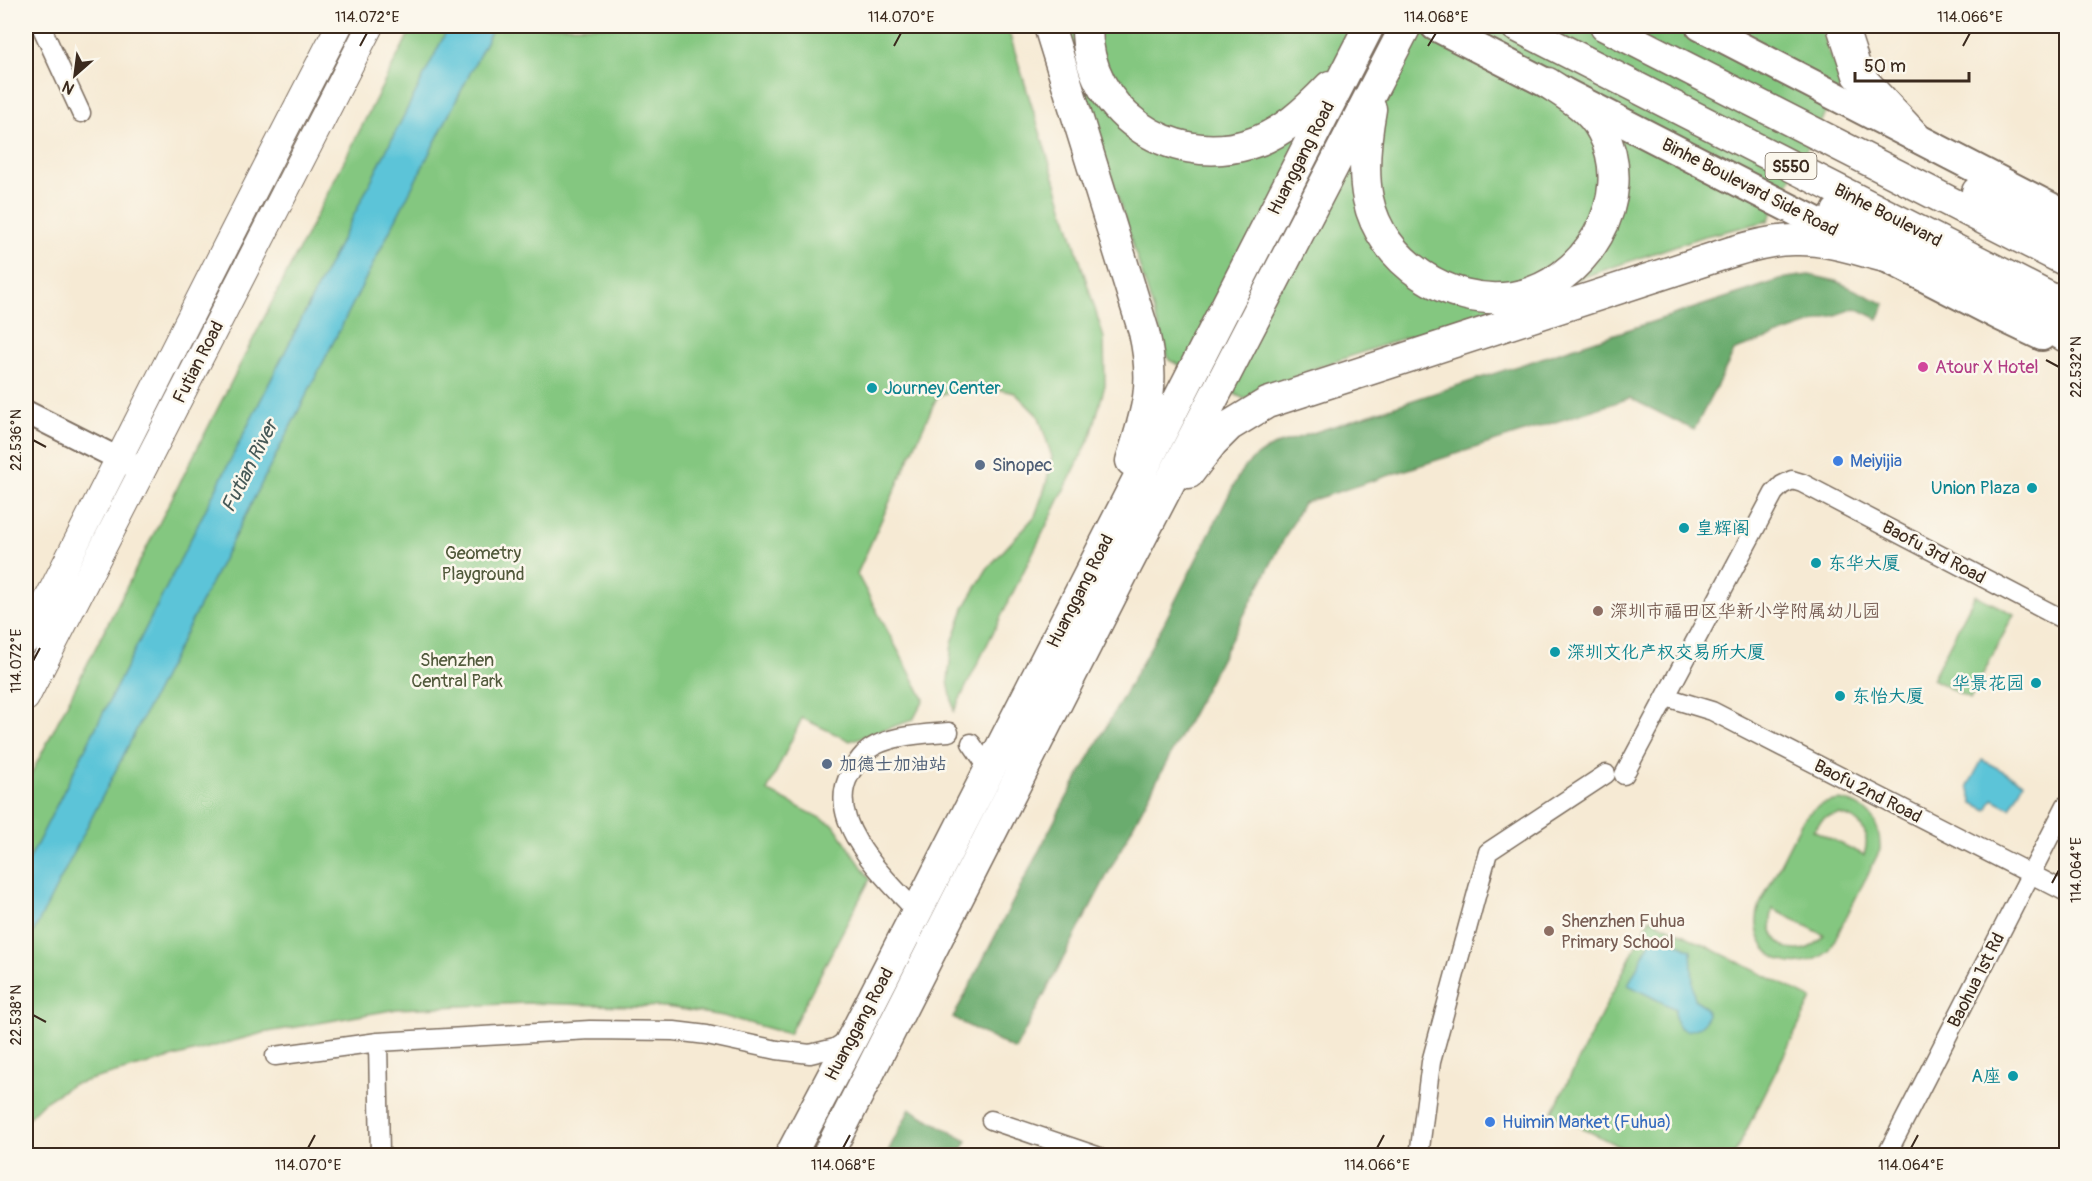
<svg xmlns="http://www.w3.org/2000/svg" width="2092" height="1181" font-family="Pangolin,'LXGW WenKai TC',sans-serif">
<style>
.green{fill:#84c780;stroke:#60784f;stroke-width:1.5;fill-rule:evenodd}
.forest{fill:#6bac6e;stroke:#536b46;stroke-width:1.5}
.water{fill:#5cc4d8;stroke:#4c777b;stroke-width:1.5}
.lines{fill:none;stroke-linecap:round;stroke-linejoin:round}
.minor-casing{stroke:#7c6d5e;stroke-width:21}
.tertiary-casing{stroke:#7c6d5e;stroke-width:26}
.secondary-casing{stroke:#7c6d5e;stroke-width:28}
.primary-casing{stroke:#7c6d5e;stroke-width:32}
.trunk-casing{stroke:#7c6d5e;stroke-width:33}
.minor{stroke:#fff;stroke-width:18}
.tertiary{stroke:#fff;stroke-width:22}
.secondary{stroke:#fff;stroke-width:26}
.primary{stroke:#fff;stroke-width:28}
.trunk{stroke:#fff;stroke-width:30}
.ticks{fill:none;stroke:#3b2a1e;stroke-width:2}
.hotel-dot{fill:#d1479c;stroke:#fbf7ec;stroke-width:2}
.culture-dot{fill:#0f9aa8;stroke:#fbf7ec;stroke-width:2}
.shop-dot{fill:#3f7fe0;stroke:#fbf7ec;stroke-width:2}
.service-dot{fill:#5c6f8a;stroke:#fbf7ec;stroke-width:2}
.education-dot{fill:#8d6e63;stroke:#fbf7ec;stroke-width:2}
.labels{text-anchor:middle;stroke-width:5;stroke-linejoin:round;paint-order:stroke}
.shield{fill:#fbf7ec;stroke:#75685c;stroke-width:1.5}
.shield-label{font-size:16px;font-weight:bold;fill:#3b2a1e}
.street-label{font-size:18px;fill:#3b2a1e;stroke:#fbf7ec}
.hotel-label{font-size:18px;fill:#b23c85;stroke:#fbf7ec;text-anchor:start}
.culture-label{font-size:18px;fill:#0d838f;stroke:#fbf7ec;text-anchor:start}
.shop-label{font-size:18px;fill:#366cbe;stroke:#fbf7ec;text-anchor:start}
.service-label{font-size:18px;fill:#4e5e75;stroke:#fbf7ec;text-anchor:start}
.park-label{font-size:18px;fill:#51593b;stroke:#fbf7ec}
.education-label{font-size:18px;fill:#785e54;stroke:#fbf7ec;text-anchor:start}
.water-label{font-size:20px;font-style:italic;fill:#455856;stroke:#fbf7ec}
.neatline{fill:none;stroke:#3b2a1e;stroke-width:2}
.ticks-label{font-size:15px;text-anchor:middle;fill:#3b2a1e}
</style>
<rect width="100%" height="100%" fill="#fbf7ec"/>
<filter id="ink" filterUnits="userSpaceOnUse"><feTurbulence type="fractalNoise" baseFrequency=".0167" numOctaves="2"/><feDisplacementMap in="SourceGraphic" scale="12" xChannelSelector="R" yChannelSelector="G"/><feConvolveMatrix kernelMatrix="1 2 1 2 8 2 1 2 1" color-interpolation-filters="sRGB"/></filter>
<filter id="wash" filterUnits="userSpaceOnUse"><feTurbulence type="fractalNoise" baseFrequency=".008" numOctaves="4" result="noise"/><feDisplacementMap in="SourceGraphic" scale="24" xChannelSelector="R" yChannelSelector="G"/><feGaussianBlur stdDeviation="1.35" result="paint"/><feColorMatrix in="noise" values="0 0 0 0 0 0 0 0 0 0 0 0 0 0 0 0 0 1.4 0 .05"/><feComposite in="paint" operator="in"/></filter>
<g filter="url(#wash)">
<rect width="100%" height="100%" fill="#f6ead4"/>
<path class="green" d="M413,26H1007L1104,338L1105,385L1091,436L954,711L948,681L952,643L965,606L987,569L1035,516L1046,485L1052,457L1039,417L1015,393L969,383L937,397L857,574L924,699L913,720L850,741L802,718L767,791L834,825L870,879L789,1034L723,1016L666,1007L526,1003L397,1009L263,1033L71,1085L43,1103L26,1120V784Z
M1064,26H1821L1830,56L1843,82L1768,221L1701,237L1313,369L1244,399L1169,360Z
M1975,595L2014,614L1970,699L1932,679Z
M1840,800C1868,805 1881,821 1880,850L1829,951C1791,982 1744,951 1760,904L1801,823C1811,808 1822,802 1840,800ZM1839,814C1861,818 1871,834 1864,855L1813,830L1824,818ZM1773,910V909L1824,935C1802,966 1761,945 1773,910Z
M1650,918L1812,999L1734,1155H1636L1552,1113Z"/>
<path class="forest" d="M1809,275L1836,281L1885,304L1878,319L1856,308L1735,350L1694,430L1630,398L1303,503L1015,1050L953,1018L1060,810L1164,623L1240,473C1250,460 1259,453 1273,446L1786,278Z
M910,1109L967,1141L959,1155H886Z"/>
<path class="water" d="M449,26H494L26,947V866Z
M1982,760L2024,782L2010,808L1993,799L1987,810L1973,803L1968,786Z
M1655,932L1691,950L1694,999C1733,1018 1671,1053 1675,1009L1628,985Z"/>
</g>
<g filter="url(#ink)">
<g class="lines">
<g class="minor-casing">
<path id="minor" d="M41,26L81,113
M1666,697L1712,711L2066,892
M971,743L989,769
M1624,775L1774,493L1782,485L1792,480L1802,483L2066,621
M917,912C887,880 823,821 850,774C854,767 858,760 863,755C880,735 925,734 949,732
M378,1042L380,1156
M275,1056L378,1042L590,1030L674,1031L707,1035L777,1050L810,1054L835,1048L851,1038
M991,1120L1097,1156
M1419,1156L1431,1062L1488,852L1606,774
M1886,1156L2066,805"/>
</g>
<g class="tertiary-casing">
<path id="tertiary" d="M26,412L133,466"/>
</g>
<g class="secondary-casing">
<path id="secondary" d="M26,641C131,437 232,230 339,26
M26,698L370,26"/>
</g>
<g class="primary-casing">
<path id="primary" d="M1435,26L2000,316L2042,336
M1700,26L2066,215"/>
</g>
<g class="trunk-casing">
<path id="trunk" d="M1049,26L1144,332C1156,385 1147,411 1131,461
M1087,26C1086,110 1169,168 1249,144C1281,135 1307,110 1330,86
M1516,26L2066,306
M1605,26L2066,261
M1842,26L1858,75L1915,136
M1371,109C1366,137 1362,170 1368,199C1381,262 1449,306 1512,297C1585,286 1638,198 1602,131C1591,109 1568,96 1548,83
M1977,192L2066,235
M1837,212L2003,300L2066,337
M1189,473L1212,443L1229,426L1267,403L1731,252C1753,245 1776,239 1799,240C1829,240 1857,250 1886,257
M790,1156L854,1035L1369,26
M827,1156L1127,565L1406,26"/>
</g>
<use href="#minor" class="minor"/>
<use href="#tertiary" class="tertiary"/>
<use href="#secondary" class="secondary"/>
<use href="#primary" class="primary"/>
<use href="#trunk" class="trunk"/>
</g>
</g>
<path class="ticks" d="M360,46L367,33M894,46L901,33M1428,46L1436,33M1963,46L1970,33M2046,360L2059,367M33,440L46,447M33,661L40,648M2052,883L2059,870M33,1015L46,1022M308,1148L315,1135M843,1148L850,1135M1377,1148L1384,1135M1911,1148L1918,1135"/>
<circle class="hotel-dot" cx="1923" cy="367" r="6"/>
<g class="culture-dot">
<circle cx="872" cy="388" r="6"/>
<circle cx="2032" cy="488" r="6"/>
<circle cx="1684" cy="528" r="6"/>
<circle cx="1816" cy="563" r="6"/>
<circle cx="1555" cy="652" r="6"/>
<circle cx="2036" cy="683" r="6"/>
<circle cx="1840" cy="696" r="6"/>
<circle cx="2013" cy="1076" r="6"/>
</g>
<g class="shop-dot">
<circle cx="1838" cy="461" r="6"/>
<circle cx="1490" cy="1122" r="6"/>
</g>
<g class="service-dot">
<circle cx="980" cy="465" r="6"/>
<circle cx="827" cy="764" r="6"/>
</g>
<g class="education-dot">
<circle cx="1598" cy="611" r="6"/>
<circle cx="1549" cy="931" r="6"/>
</g>
<g class="labels">
<rect class="shield" x="1765.5" y="153" width="51" height="26" rx="4.5"/>
<g class="shield-label">
<text x="1791" y="172">S550</text>
</g>
<g class="street-label">
<text transform="translate(1301 158) rotate(-63)" y="6">Huanggang Road</text>
<text transform="translate(1750 187) rotate(27)" y="6">Binhe Boulevard Side Road</text>
<text transform="translate(1888 215) rotate(27)" y="6">Binhe Boulevard</text>
<text transform="translate(198 362) rotate(-63)" y="6">Futian Road</text>
<text transform="translate(1934 552) rotate(28)" y="6">Baofu 3rd Road</text>
<text transform="translate(1080 591) rotate(-63)" y="6">Huanggang Road</text>
<text transform="translate(1868 791) rotate(27)" y="6">Baofu 2nd Road</text>
<text transform="translate(1976 980) rotate(-63)" y="6">Baohua 1st Rd</text>
<text transform="translate(859 1024) rotate(-62)" y="6">Huanggang Road</text>
</g>
<g class="hotel-label">
<text x="1935" y="373">Atour X Hotel</text>
</g>
<g class="culture-label">
<text x="884" y="394">Journey Center</text>
<text x="2020" y="494" text-anchor="end">Union Plaza</text>
<text x="1696" y="534">皇辉阁</text>
<text x="1828" y="569">东华大厦</text>
<text x="1567" y="658">深圳文化产权交易所大厦</text>
<text x="2024" y="689" text-anchor="end">华景花园</text>
<text x="1852" y="702">东怡大厦</text>
<text x="2001" y="1082" text-anchor="end">A座</text>
</g>
<g class="shop-label">
<text x="1850" y="467">Meiyijia</text>
<text x="1502" y="1128">Huimin Market (Fuhua)</text>
</g>
<g class="service-label">
<text x="992" y="471">Sinopec</text>
<text x="839" y="770">加德士加油站</text>
</g>
<g class="park-label">
<text x="483" y="559">Geometry<tspan x="483" dy="21">Playground</tspan></text>
<text x="457" y="666">Shenzhen<tspan x="457" dy="21">Central Park</tspan></text>
</g>
<g class="education-label">
<text x="1610" y="617">深圳市福田区华新小学附属幼儿园</text>
<text x="1561" y="927">Shenzhen Fuhua<tspan x="1561" dy="21">Primary School</tspan></text>
</g>
<g class="water-label">
<text transform="translate(249 466) rotate(-63)" y="7">Futian River</text>
</g>
</g>
<rect width="2092" height="1181" fill="none" stroke="#fbf7ec" stroke-width="66"/>
<g transform="translate(75 75) rotate(208)" stroke="#fbf7ec" stroke-width="4.5" paint-order="stroke">
<path d="M0-4.5L10 22L0 15L-10 22Z" fill="#3b2a1e"/>
<text y="-9" font-size="16" font-weight="bold" text-anchor="middle" fill="#3b2a1e">N</text>
</g>
<path d="M1855 72v9h114v-9" fill="none" stroke="#3b2a1e" stroke-width="3"/>
<text x="1864" y="72" font-size="18" fill="#3b2a1e" stroke="#fbf7ec" stroke-width="4.5" paint-order="stroke">50 m</text>
<rect x="33" y="33" width="2026" height="1115" class="neatline"/>
<g class="ticks-label">
<text x="367" y="22">114.072°E</text>
<text x="901" y="22">114.070°E</text>
<text x="1436" y="22">114.068°E</text>
<text x="1970" y="22">114.066°E</text>
<text transform="translate(2076 367) rotate(-90)" y="5">22.532°N</text>
<text transform="translate(16 440) rotate(-90)" y="5">22.536°N</text>
<text transform="translate(16 661) rotate(-90)" y="5">114.072°E</text>
<text transform="translate(2076 870) rotate(-90)" y="5">114.064°E</text>
<text transform="translate(16 1015) rotate(-90)" y="5">22.538°N</text>
<text x="308" y="1170">114.070°E</text>
<text x="843" y="1170">114.068°E</text>
<text x="1377" y="1170">114.066°E</text>
<text x="1911" y="1170">114.064°E</text>
</g>
</svg>
